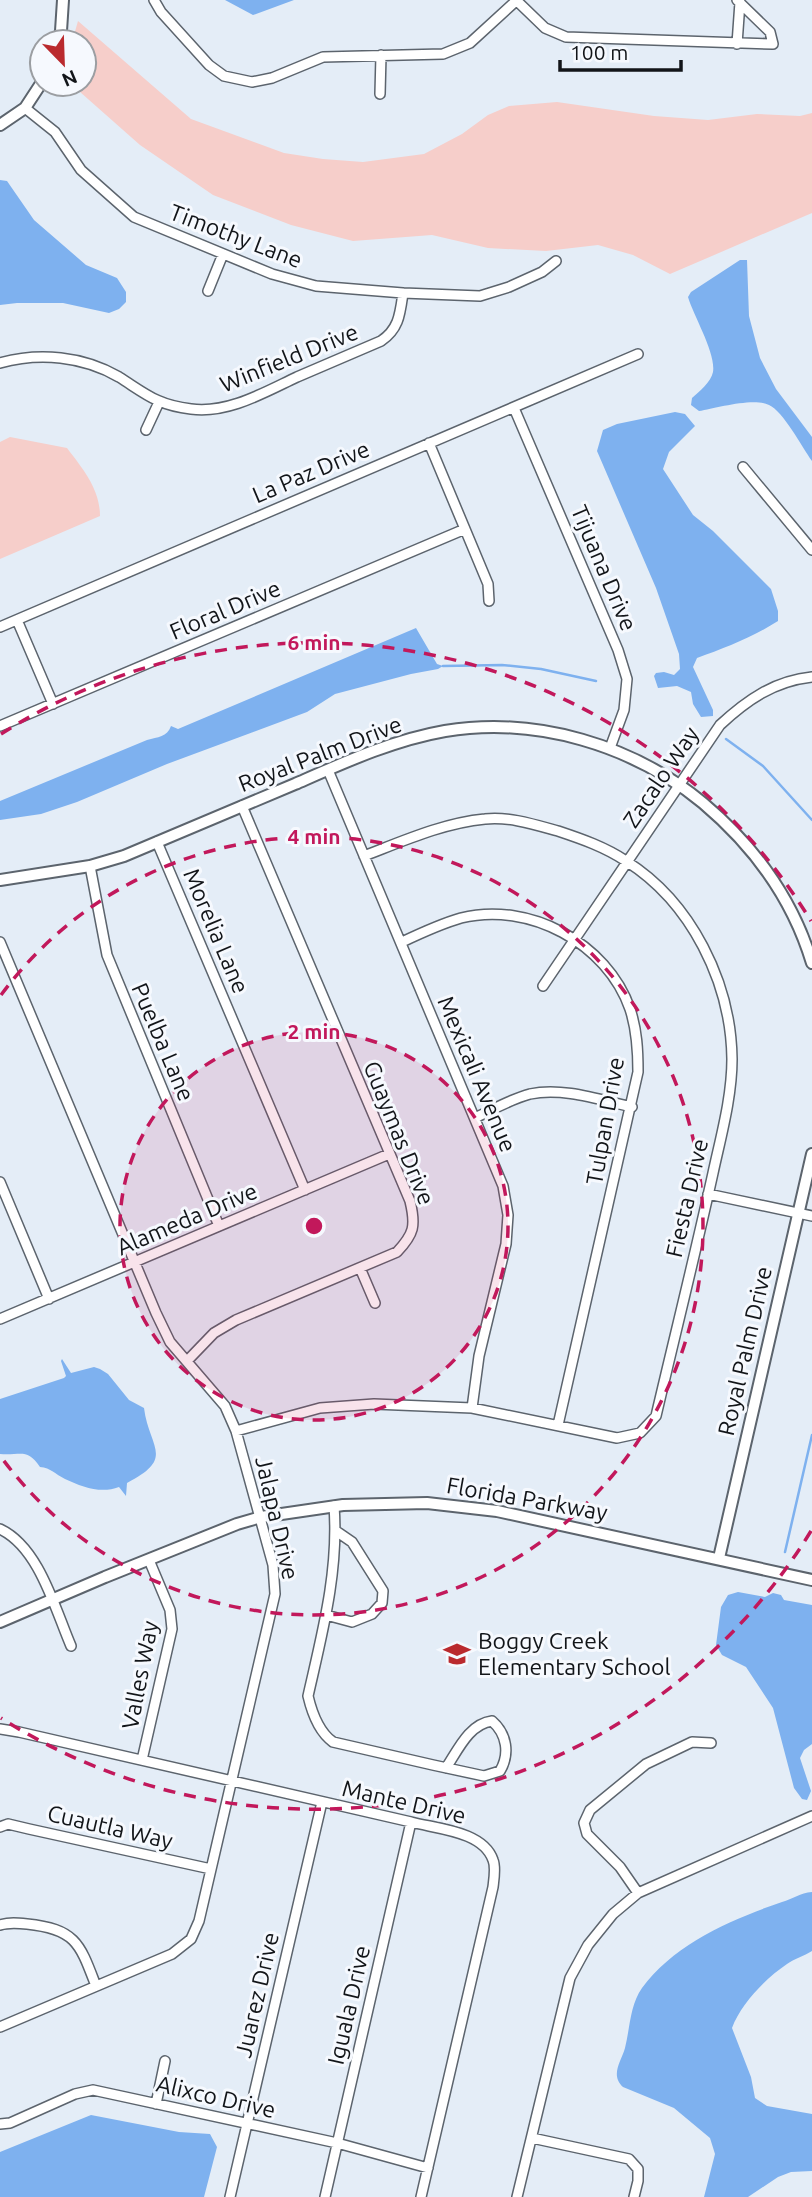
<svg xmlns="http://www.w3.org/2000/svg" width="812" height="2197" font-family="Ubuntu,sans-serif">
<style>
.green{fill:#f6ceca}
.water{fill:#7eb1ef}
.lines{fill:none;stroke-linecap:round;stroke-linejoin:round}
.stream{stroke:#7eb1ef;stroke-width:2.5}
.minor-casing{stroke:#5c646d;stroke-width:12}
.tertiary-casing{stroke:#5c646d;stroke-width:14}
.minor{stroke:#fff;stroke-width:9}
.tertiary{stroke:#fff;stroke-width:10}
.ring{fill:none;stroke:#c2185b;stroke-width:3.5;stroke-dasharray:12 9}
.labels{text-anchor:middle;stroke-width:6;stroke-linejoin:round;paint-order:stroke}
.street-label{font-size:23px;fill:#121519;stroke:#f6f9fe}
.poi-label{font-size:23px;fill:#121519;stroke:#f6f9fe;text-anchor:start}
.centre{fill:#c2185b;stroke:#f6f9fe;stroke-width:3.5}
.ring-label{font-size:21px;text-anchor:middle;font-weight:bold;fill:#c2185b;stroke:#f6f9fe;stroke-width:6;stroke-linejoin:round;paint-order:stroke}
</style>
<rect width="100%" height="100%" fill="#e4edf7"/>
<path class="green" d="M78,21L191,119L284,153L323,159L363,162L424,154L462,134L488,115L509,106L557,102L654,116L708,120L757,114L800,116L812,113V213L670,274L633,255L598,245L546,251L488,248L432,235L353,241L291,225L213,195L140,145L71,84H84V42H72Z
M10,437L67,448C83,469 100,489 100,516L0,559V442Z"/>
<path class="water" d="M225,0H294L253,15Z
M0,180L7,181L34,220L86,265L117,278L126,292V302L119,309L109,313L63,303H17L0,305Z
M740,260H747L749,316L760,358L776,389L812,437V461C802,447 783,411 769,405C754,397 716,408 699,411L691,405L692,398C699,392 711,382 713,372C716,353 694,317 688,297L691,292Z
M675,412L685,414L695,426L669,452L663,469L693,515L713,531L771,589L778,611V621C753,637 725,648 697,658L693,667L713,710V716L701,717L693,704L691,692L677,686L658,688L654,676L656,673L664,672L674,675L680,669L679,654L656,588L597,451L603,430L617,424Z
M416,628L437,664L443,666L438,669L411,674L335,694L307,712L167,764L77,802L41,814L0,820V801L147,740C158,737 167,737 171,726L178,729Z
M62,1359L71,1373L94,1367L100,1369L108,1374L129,1400L144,1408C149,1448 176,1458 127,1483L126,1496L119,1487C101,1494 82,1487 65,1479C55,1474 51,1468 40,1467C27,1447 20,1456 0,1454V1399L64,1378L66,1376L61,1361Z
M738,1592L765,1597L773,1593L781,1595L784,1600L812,1605V1744L804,1750L800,1758L811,1791L807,1800L802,1799L794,1788L773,1708L746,1667L722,1655L716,1645L721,1607L728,1595Z
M812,1892V1951C804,1956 794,1959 787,1964C766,1978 741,2004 732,2028L751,2077L755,2098L767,2106L812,2114V2171L791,2172L778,2177L748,2197H704L715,2154L710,2138L674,2108L623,2087C610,2075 621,2062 625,2048C630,2028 630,2005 642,1988C674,1944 732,1919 782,1902C793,1899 800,1893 812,1892Z
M91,2115L179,2132L210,2134L217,2147L204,2197H0V2152Z"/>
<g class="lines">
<path class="stream" d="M443,666L502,665L541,669L596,681
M726,739L763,766L812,820
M785,1552L812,1435"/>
<g class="minor-casing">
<path id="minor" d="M154,0L161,12L209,65L224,76L252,82L272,78L323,57L443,54L470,43L517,0
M516,0L545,28L566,37L773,44L770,32L737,0
M737,44L740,2
M380,94L381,55
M25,108L55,132L81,170L134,217L272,274L316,286L403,293L480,296L509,287L542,272L556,261
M208,291L223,254
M0,363C39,352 83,356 119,377C146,394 157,405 191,409C228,414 265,392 297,377C325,365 353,353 381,341C399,329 400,314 403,293
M514,408L618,650L627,679L624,710L610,748
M146,430L159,402
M429,443L488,584L489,601
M743,467L812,550
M17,620L53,704
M0,627L638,354
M0,726L465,529
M328,770L503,1186L508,1215L506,1244L479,1356L472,1408
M157,842L305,1190
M90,866L107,955L219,1226
M0,942L156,1313L170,1342L225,1406L236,1431L273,1565L275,1594L199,1921L191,1939L172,1954L0,2027
M402,942C421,933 440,924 461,918C529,901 607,943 630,1009C637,1030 638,1050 638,1072L558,1425
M543,986L720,725C747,700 774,681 812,677
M475,1118C492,1110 511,1099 530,1094C563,1087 600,1100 632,1107
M0,1182L49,1299
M708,1194L812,1216
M360,1268L375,1303
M0,1319L389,1154
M187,1361L214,1333L236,1320L397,1252C414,1234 416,1226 410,1201L242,806
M236,1431L320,1408L374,1404L472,1408L617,1438L640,1433L656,1416C675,1335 695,1255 713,1173C721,1136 732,1097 732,1059C731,982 691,902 626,861C605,847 582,839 558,831C536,825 508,816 485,819C443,823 403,841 364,856
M334,1506C339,1571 322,1634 308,1696C312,1713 319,1732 333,1742L433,1765L484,1776L500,1771C510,1754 507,1734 492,1721C469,1724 458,1750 446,1768
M0,1529C39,1547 55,1609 71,1646
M326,1615L352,1622L372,1614L382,1603L383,1591L352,1542L336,1531
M0,1729L19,1732L411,1822C437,1829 483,1831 493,1860C496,1867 494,1879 493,1887L421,2197
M142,1760L172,1629L170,1610L149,1560
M0,1827L8,1824L29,1829L211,1869
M638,1893L620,1867L587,1834L584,1823L590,1810L646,1764L692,1742L711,1743
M0,1925C9,1922 18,1923 27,1924C76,1929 80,1944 96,1986
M156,2104L165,2061
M0,2124L10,2123L75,2094L93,2090L337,2143L428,2168
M532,2138L629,2159L638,2169V2181L634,2197
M230,2197L322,1802
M325,2197L411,1822
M517,2197L570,1978L588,1945L613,1914L638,1893L812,1816"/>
</g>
<g class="tertiary-casing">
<path id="tertiary" d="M58,42L61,31L63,0
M0,125L25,108L42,82
M0,880L90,866L124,856C181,832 238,808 295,784C343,763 393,740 445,731C536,716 633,745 703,803C754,846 793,900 812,963
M719,1558L812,1154
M0,1622L105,1577L237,1524L261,1517L343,1505L427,1503L497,1511L812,1580"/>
</g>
<use href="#minor" class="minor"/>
<use href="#tertiary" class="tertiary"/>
</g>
<circle cx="314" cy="1226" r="194" fill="#c2185b" fill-opacity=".12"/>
<g class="ring">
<circle cx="314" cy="1226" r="194"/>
<path d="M1 995A389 389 0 1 1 1 1457"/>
<path d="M811 1531A583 583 0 0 1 1 1718M1 734A583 583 0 0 1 811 921"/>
</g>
<defs>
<g id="school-bare" transform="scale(2.1)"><path d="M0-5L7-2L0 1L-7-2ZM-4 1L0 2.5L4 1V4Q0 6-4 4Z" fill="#ba2a2e" stroke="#f6f9fe" stroke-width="2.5" paint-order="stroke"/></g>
</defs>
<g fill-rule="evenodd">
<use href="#school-bare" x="457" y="1654"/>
</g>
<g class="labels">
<g class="street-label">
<text transform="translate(236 236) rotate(21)" y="8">Timothy Lane</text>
<text transform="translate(289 358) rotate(-22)" y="8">Winfield Drive</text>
<text transform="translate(311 472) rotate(-23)" y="8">La Paz Drive</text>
<text transform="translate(604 568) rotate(67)" y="8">Tijuana Drive</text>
<text transform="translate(225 610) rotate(-23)" y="8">Floral Drive</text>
<text transform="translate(320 754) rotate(-21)" y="8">Royal Palm Drive</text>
<text transform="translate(661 777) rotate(-56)" y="8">Zacalo Way</text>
<text transform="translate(216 931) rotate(67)" y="8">Morelia Lane</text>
<text transform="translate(163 1042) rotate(67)" y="8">Puelba Lane</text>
<text transform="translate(477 1074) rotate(67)" y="8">Mexicali Avenue</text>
<text transform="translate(605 1121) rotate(-80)" y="8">Tulpan Drive</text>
<text transform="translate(399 1133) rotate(68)" y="8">Guaymas Drive</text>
<text transform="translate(687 1198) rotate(-77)" y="8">Fiesta Drive</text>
<text transform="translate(187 1219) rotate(-23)" y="8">Alameda Drive</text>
<text transform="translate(745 1351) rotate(-77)" y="8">Royal Palm Drive</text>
<text transform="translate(527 1499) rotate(10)" y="8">Florida Parkway</text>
<text transform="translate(277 1518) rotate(77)" y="8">Jalapa Drive</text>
<text transform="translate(140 1675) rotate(-79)" y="8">Valles Way</text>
<text transform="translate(404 1802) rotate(13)" y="8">Mante Drive</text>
<text transform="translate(110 1827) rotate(13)" y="8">Cuautla Way</text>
<text transform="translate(257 1995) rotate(-77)" y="8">Juarez Drive</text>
<text transform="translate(349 2005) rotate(-77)" y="8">Iguala Drive</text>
<text transform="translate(216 2097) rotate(13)" y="8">Alixco Drive</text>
</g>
<g class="poi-label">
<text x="478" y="1649">Boggy Creek<tspan x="478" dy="26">Elementary School</tspan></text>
</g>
</g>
<circle cx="314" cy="1226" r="10" class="centre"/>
<g class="ring-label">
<text x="314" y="650">6 min</text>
<text x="314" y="844">4 min</text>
<text x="314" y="1039">2 min</text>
</g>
<g transform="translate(63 63) rotate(157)"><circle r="33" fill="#f6f9fe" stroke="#9b9ea2" stroke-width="2"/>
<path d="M0-5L12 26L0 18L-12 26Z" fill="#ba2a2e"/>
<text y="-10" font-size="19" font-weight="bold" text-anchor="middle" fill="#121519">N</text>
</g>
<path d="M560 60v10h121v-10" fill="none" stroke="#121519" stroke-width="3.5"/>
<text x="570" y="60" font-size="21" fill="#121519" stroke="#f6f9fe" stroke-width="5" paint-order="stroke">100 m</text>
</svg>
